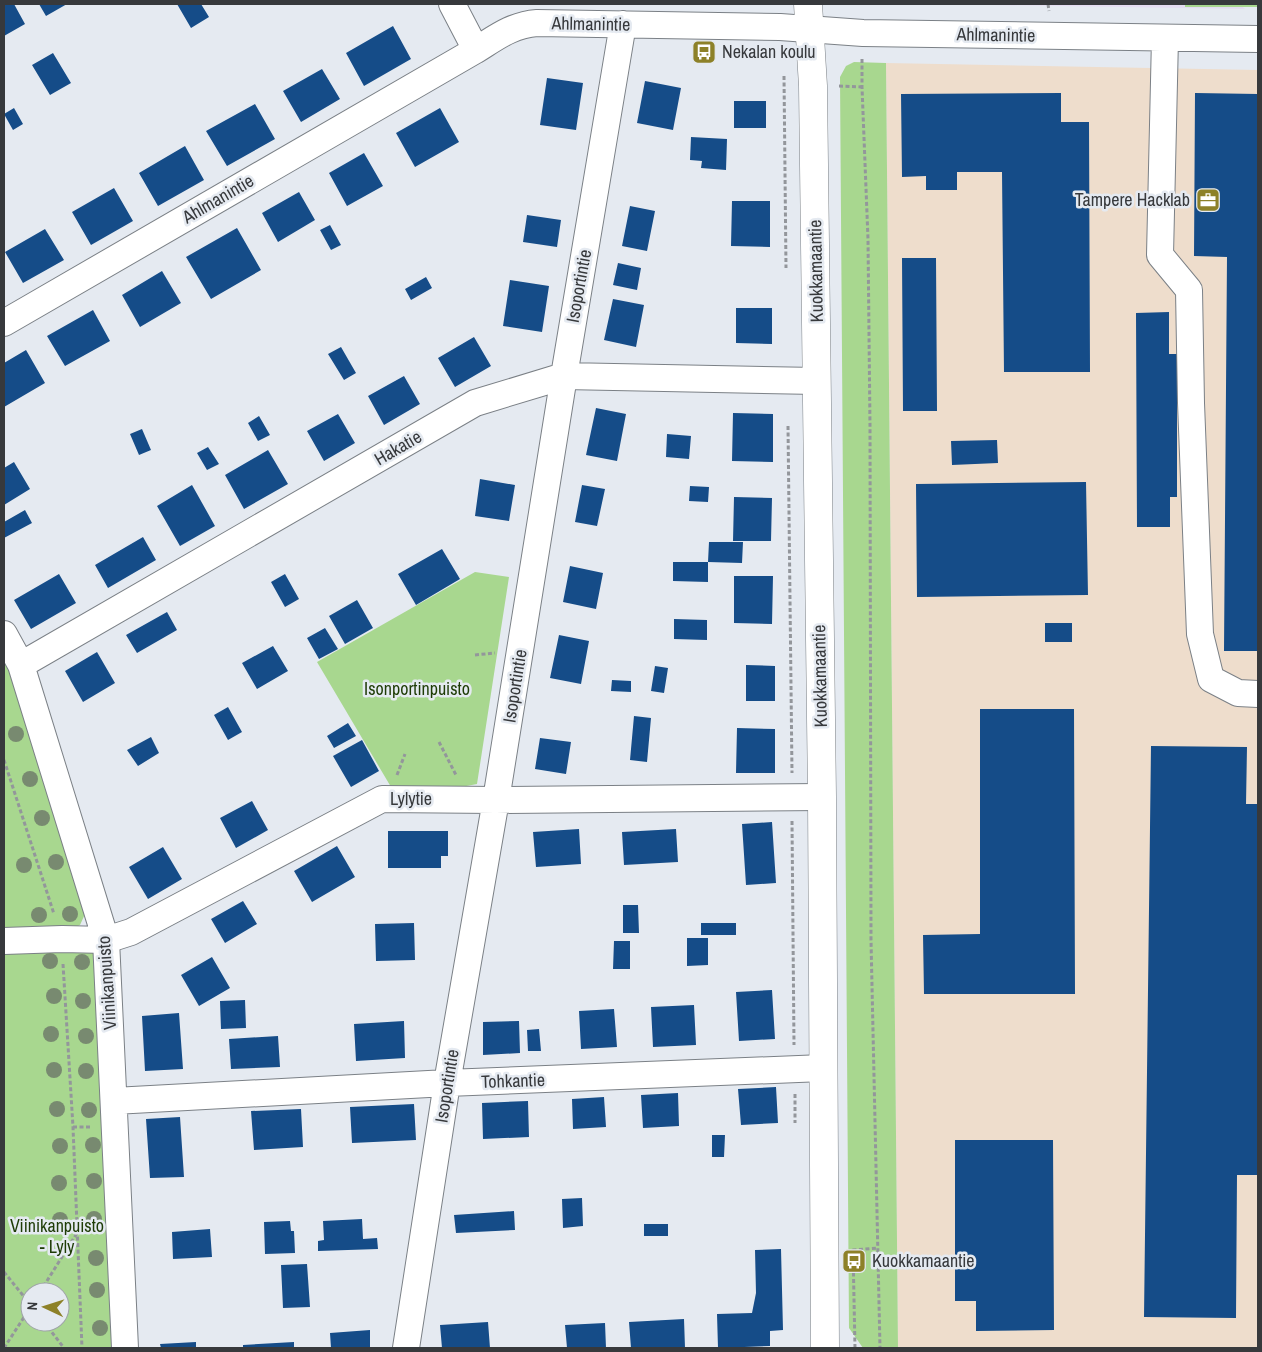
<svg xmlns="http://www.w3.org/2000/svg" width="1262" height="1352" font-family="'Archivo Narrow',sans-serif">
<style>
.industrial{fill:#edc}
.education{fill:#e4dcf1}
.green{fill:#a8d78f;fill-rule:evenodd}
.building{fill:#154c88}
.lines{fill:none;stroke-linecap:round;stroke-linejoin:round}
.minor-casing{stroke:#7b8086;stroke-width:28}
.major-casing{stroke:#7b8086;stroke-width:29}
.path{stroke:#93969b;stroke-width:3;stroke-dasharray:4 2.5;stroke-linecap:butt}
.minor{stroke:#fff;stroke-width:26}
.major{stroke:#fff;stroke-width:28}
.tree{fill:#788a70}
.labels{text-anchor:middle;stroke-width:5;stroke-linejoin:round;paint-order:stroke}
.street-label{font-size:18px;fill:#37393c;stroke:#e5eaf1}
.poi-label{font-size:18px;fill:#37393c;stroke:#e5eaf1;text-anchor:start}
.park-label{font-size:18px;fill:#1e3c06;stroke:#e5eaf1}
</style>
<rect width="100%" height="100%" fill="#e5eaf1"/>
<path class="industrial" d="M886,63L1258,70V1348H898Z"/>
<path class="education" d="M931,4H1239L1245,9Z"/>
<path class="green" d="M1185,4H1258V7H1185Z
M854,62L886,63L898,1348H863L849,1328L840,77L846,66Z
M475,572L509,577L477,784L456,788L391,787L317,662Z
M4,658L11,670L85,914L80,925L67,932L4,933Z
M94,948L115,1348H4V952ZM30,1292H60V1322H30Z"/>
<path class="building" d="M4,4H14L25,24L4,36Z
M39,4H67L46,16Z
M177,4H201L209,17L191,28Z
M393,26L411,59L364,86L346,53Z
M53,53L71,83L50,95L32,65Z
M322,69L340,99L301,122L283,91Z
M547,78L583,83L576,130L540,125Z
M645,81L681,88L673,130L637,123Z
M1061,93V122H1089L1090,372H1004L1002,172H957V190H926V176L902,177L901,94Z
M1195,93L1258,94V651H1224L1227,257L1194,256Z
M734,101H766V128H734Z
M255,104L275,139L227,166L206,131Z
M14,108L23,124L13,130L4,114Z
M440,108L459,142L415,167L396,133Z
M691,137L727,139L726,170L701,168L702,161L690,160Z
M185,146L204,180L158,206L139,173Z
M364,153L383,186L347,206L329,173Z
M114,188L133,221L91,245L72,212Z
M299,192L315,220L278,242L262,213Z
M732,201H770V247L731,246Z
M630,206L655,211L647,251L622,246Z
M527,215L561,220L557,247L523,242Z
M330,225L341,245L331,250L320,230Z
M237,228L261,270L211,299L186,257Z
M45,229L64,260L23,283L5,252Z
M902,258H936L937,411H903Z
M618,263L641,268L637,290L613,285Z
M162,271L181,303L140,327L122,295Z
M426,277L432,288L411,300L405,289Z
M510,280L549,286L542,332L503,326Z
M613,299L644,305L636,347L604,340Z
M736,308H772V344L736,343Z
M93,310L110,341L65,366L47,336Z
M1169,312V354H1177V497H1170V527H1137L1136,313Z
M474,337L491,366L455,387L438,358Z
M341,347L356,373L344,380L328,354Z
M26,350L45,383L4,407V363Z
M404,376L420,404L384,425L368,396Z
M596,408L626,414L617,461L586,455Z
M733,413L773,414V462L732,461Z
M338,414L355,443L324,461L307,431Z
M259,416L270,435L258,441L248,423Z
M142,429L151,450L139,455L130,434Z
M667,434L691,436L689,459L666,457Z
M997,440L998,463L952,465L951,441Z
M208,447L219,464L207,470L197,453Z
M268,450L288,484L244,509L225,475Z
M14,462L30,489L4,505V468Z
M480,479L515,485L509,521L475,516Z
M1086,482L1088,595L917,597L916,484Z
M192,485L215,526L180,546L157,506Z
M582,485L605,489L597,526L575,522Z
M690,486L709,487L708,502L689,501Z
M734,497L772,498L771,541H733Z
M25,510L32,523L4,538V522Z
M143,537L156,560L108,588L95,565Z
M709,542H743L742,563L708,562V582L673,581V562H708Z
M442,549L460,579L416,605L398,574Z
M570,566L603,573L596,609L563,602Z
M59,574L76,603L31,629L14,600Z
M285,574L299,599L285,607L271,582Z
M734,576H773L772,624L734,623Z
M357,600L373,628L345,644L329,616Z
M167,612L177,630L137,653L126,635Z
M674,619L707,620V640L674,639Z
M1045,623H1072V642H1045Z
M325,628L338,649L319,659L307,638Z
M559,635L589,641L581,684L550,678Z
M273,646L288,671L257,689L242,663Z
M97,652L115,683L83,702L65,671Z
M746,665L775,666V701H746Z
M655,666L668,668L664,693L651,691Z
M612,680L631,681V692L611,691Z
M228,707L242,732L228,740L214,715Z
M980,709H1074L1075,994H924L923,935L980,934Z
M634,716L651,718L647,762L630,760Z
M348,723L356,736L334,748L327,736Z
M737,728L775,729V773H736Z
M151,737L159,753L138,766L127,750Z
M540,738L571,742L566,774L535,769Z
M362,740L379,771L351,787L333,756Z
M1151,746L1247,747L1246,804H1258V1175H1237L1236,1318L1144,1317Z
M252,801L268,830L236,848L220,818Z
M772,822L776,883L746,885L742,824Z
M579,829L581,864L536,867L533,832Z
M676,829L678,862L624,865L622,832Z
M388,831H448V856H441V868H388Z
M337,846L355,877L312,902L294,871Z
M163,847L182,879L148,899L129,867Z
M243,901L257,924L225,943L211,919Z
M623,905H638L639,933H623Z
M414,923L415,960L376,961L375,924Z
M701,923H736V935H701Z
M687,938H708V965L687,966Z
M614,941H630V969H613Z
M212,957L230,988L199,1006L181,975Z
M772,990L775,1039L739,1041L736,992Z
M245,1000L246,1028L221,1029L220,1001Z
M694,1005L696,1045L653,1047L651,1007Z
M614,1009L617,1047L581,1049L579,1011Z
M179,1013L183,1069L145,1071L142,1016Z
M404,1021L405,1058L356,1061L354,1024Z
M519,1021L520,1053L483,1055V1022Z
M539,1029L541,1051H528L527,1030Z
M278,1036L280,1067L231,1069L229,1039Z
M776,1087L778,1123L741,1125L738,1089Z
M678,1093L679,1126L643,1128L641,1095Z
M604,1097L606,1127L573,1129L572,1099Z
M528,1101L529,1137L483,1139L482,1103Z
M414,1104L416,1140L352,1143L350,1107Z
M301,1109L303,1147L254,1150L251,1111Z
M180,1117L184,1177L150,1178L146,1119Z
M712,1135H725L724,1157H712Z
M955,1140H1053L1054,1330L976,1331V1301H955Z
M582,1198L583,1226L563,1228L562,1199Z
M514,1211L515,1230L456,1233L454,1215Z
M362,1219L363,1239L377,1238L378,1249L318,1251V1241L324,1240L323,1221Z
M290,1221L291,1231H294L295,1253L265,1254L264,1222Z
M644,1224H668V1236H644Z
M210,1229L212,1257L173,1259L172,1232Z
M781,1249L783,1330L770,1331V1346L718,1348L717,1314L752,1313L756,1293L755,1250Z
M307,1264L310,1307L283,1308L281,1265Z
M684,1319L685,1348H631L629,1322Z
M488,1322L490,1348H442L440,1325Z
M605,1323L606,1348H567L565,1325Z
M370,1330V1348H331L330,1333Z
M196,1342V1348H161L160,1344Z
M294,1342V1348H243V1345Z"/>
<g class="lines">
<g class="minor-casing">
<path id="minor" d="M452,4L476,50
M1165,38L1160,255L1189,290L1191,403L1200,634L1211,679L1238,693L1258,694
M4,323L476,50C497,37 512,25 537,23L780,27L863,33L1258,39
M4,634L21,665L106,940L125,1348
M21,665L475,403L564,376L817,381
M4,941L62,939L106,940L131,932L382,799L496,800L822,797
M114,1101L447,1083L823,1068
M406,1348L447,1083L496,800L564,376L623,24"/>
</g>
<g class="major-casing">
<path id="major" d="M808,4L813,86L822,797L825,1348"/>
</g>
<path class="path" d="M1048,4L1049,11
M862,59V87L868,239L870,426L871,940L880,1348
M784,76L786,268
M839,86L862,87
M788,426L792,773
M475,655L495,653
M439,742L456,775
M4,760L54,914
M397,775L405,754
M792,821L794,1045
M63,964L73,1127L82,1348
M795,1094V1123
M73,1127H90
M4,1272L30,1304
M40,1292L77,1233
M44,1322L64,1348
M4,1348L30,1308
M855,1348L853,1250L878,1248"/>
<use href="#minor" class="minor"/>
<use href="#major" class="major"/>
</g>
<g class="tree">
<circle cx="16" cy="734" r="8"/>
<circle cx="30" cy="779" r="8"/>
<circle cx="42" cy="818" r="8"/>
<circle cx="56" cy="862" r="8"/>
<circle cx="24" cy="865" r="8"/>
<circle cx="70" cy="914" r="8"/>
<circle cx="39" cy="915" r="8"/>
<circle cx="50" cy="961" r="8"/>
<circle cx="82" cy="962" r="8"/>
<circle cx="54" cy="996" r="8"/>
<circle cx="83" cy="1001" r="8"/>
<circle cx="51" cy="1034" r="8"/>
<circle cx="86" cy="1036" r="8"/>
<circle cx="54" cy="1070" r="8"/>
<circle cx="86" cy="1071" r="8"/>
<circle cx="57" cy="1109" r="8"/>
<circle cx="89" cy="1110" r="8"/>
<circle cx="93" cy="1145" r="8"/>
<circle cx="60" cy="1146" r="8"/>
<circle cx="94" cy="1181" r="8"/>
<circle cx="59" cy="1183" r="8"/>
<circle cx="94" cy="1219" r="8"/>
<circle cx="60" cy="1220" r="8"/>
<circle cx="96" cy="1258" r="8"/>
<circle cx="97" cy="1290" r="8"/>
<circle cx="100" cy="1328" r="8"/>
</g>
<defs>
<g id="bus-square" transform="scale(1.25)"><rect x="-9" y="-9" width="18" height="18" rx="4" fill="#8d8128" stroke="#e5eaf1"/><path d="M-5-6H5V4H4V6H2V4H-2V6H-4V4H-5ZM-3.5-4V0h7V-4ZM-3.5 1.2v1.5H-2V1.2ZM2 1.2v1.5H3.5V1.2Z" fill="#fff"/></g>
<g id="office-square" transform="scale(1.25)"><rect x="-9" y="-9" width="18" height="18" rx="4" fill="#8d8128" stroke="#e5eaf1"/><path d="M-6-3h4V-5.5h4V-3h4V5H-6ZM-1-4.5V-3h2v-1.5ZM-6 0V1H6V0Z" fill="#fff"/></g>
</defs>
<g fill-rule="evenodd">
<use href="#bus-square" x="704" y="52"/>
<use href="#office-square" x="1208" y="200"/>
<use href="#bus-square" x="854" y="1261"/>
</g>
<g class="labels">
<g class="street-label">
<text transform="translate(591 24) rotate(1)" y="6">Ahlmanintie</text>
<text transform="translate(996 35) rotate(1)" y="6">Ahlmanintie</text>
<text transform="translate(218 199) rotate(-30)" y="6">Ahlmanintie</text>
<text transform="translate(816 271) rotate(-91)" y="6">Kuokkamaantie</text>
<text transform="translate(579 286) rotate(-80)" y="6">Isoportintie</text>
<text transform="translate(398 448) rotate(-30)" y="6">Hakatie</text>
<text transform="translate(820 676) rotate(-91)" y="6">Kuokkamaantie</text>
<text transform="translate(515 686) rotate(-81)" y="6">Isoportintie</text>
<text x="411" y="805">Lylytie</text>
<text transform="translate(107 983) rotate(-94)" y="6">Viinikanpuisto</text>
<text transform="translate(513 1081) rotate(-2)" y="6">Tohkantie</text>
<text transform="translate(447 1086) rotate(-81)" y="6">Isoportintie</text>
</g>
<g class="poi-label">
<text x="722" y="58">Nekalan koulu</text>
<text x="1190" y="206" text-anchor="end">Tampere Hacklab</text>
<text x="872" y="1267">Kuokkamaantie</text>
</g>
<g class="park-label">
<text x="417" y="695">Isonportinpuisto</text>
<text x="57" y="1232">Viinikanpuisto<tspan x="57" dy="21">- Lyly</tspan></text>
</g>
</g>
<rect width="1262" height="1352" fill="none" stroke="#37393c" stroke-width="10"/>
<g transform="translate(45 1307) rotate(274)"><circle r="24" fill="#e5eaf1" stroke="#9fa3a9"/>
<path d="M0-4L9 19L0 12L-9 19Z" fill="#8d8128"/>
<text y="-8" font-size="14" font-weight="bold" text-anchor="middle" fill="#37393c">N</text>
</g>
</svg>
